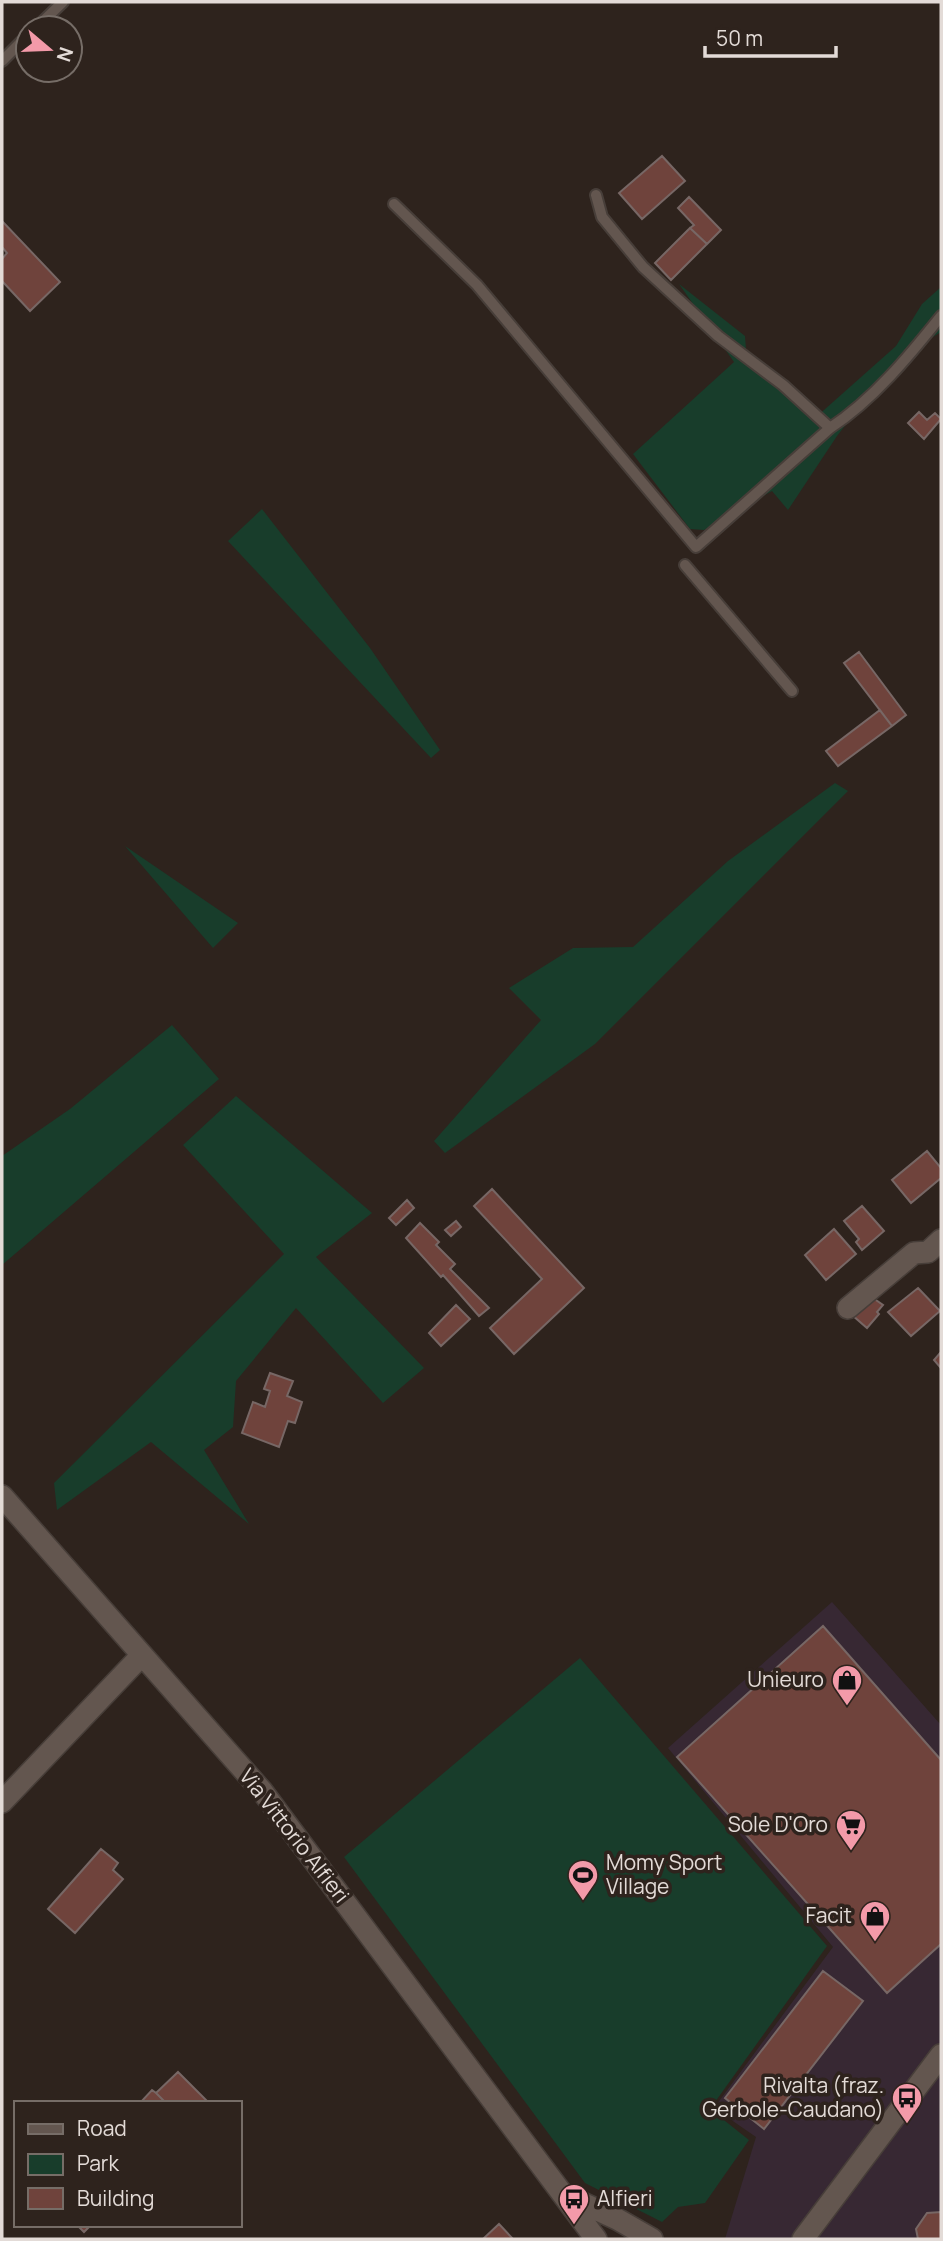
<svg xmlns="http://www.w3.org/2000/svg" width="943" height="2241" font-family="Manrope,sans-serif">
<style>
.commercial{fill:#372833}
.green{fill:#183d2b}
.building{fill:#6f433c;stroke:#776765;stroke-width:2}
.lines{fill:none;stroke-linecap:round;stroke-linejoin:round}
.lane-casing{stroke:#473e39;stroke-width:14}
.street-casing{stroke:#473e39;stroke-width:24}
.secondary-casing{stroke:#473e39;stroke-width:24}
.lane{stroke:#63564f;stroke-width:10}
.street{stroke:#63564f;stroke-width:21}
.secondary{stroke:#63564f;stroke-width:21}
.labels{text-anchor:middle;stroke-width:7;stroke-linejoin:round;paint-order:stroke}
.poi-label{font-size:21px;fill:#e3dbd7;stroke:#2e231d;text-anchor:end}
.street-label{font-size:21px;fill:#e3dbd7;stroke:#2e231d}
</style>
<rect width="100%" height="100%" fill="#2e231d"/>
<path class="commercial" d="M832,1602L941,1725V2239H725L756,2137L714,2108L833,1947L668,1748Z"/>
<path class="green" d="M679,284L745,336L747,363L815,418L896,346L922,304L941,287V332L897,359L837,436L788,510L772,491L704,530L690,529L633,454L734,362Z
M262,509L370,648L440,750L431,758L228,541Z
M835,783L848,791L595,1044L445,1153L434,1141L541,1020L509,988L573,948L633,947L728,861Z
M125,846L238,923L213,948Z
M172,1025L219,1079L2,1265V1156L70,1109Z
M236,1096L372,1213L316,1257L424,1368L383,1403L296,1308L236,1381L233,1427L204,1450L249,1524L151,1442L57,1510L54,1483L284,1254L183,1145Z
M580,1658L827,1946L710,2109L749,2140L705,2203L678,2207L662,2222L585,2183L344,1857Z"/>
<path class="building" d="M662,156L685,181L642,219L619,193Z
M689,197L721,230L707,244L690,228L694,225L678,208Z
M2,221L60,282L30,311L2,281V259L7,253L2,247Z
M690,228L707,244L671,280L655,263Z
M919,412L927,420L935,413L941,419L924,439L908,423Z
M859,652L906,715L892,726L844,663Z
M880,710L892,726L838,766L826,751Z
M927,1151L941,1168V1178L911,1203L892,1180Z
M492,1189L584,1288L514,1354L490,1328L542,1279L474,1206Z
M407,1200L414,1208L396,1225L389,1218Z
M862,1206L884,1231L862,1250L856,1242L859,1239L844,1221Z
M456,1221L461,1227L451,1236L445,1230Z
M420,1223L439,1242L436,1245L455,1264L450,1269L489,1308L479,1316L443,1275L441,1277L406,1238Z
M834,1229L856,1254L826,1280L805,1255Z
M918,1288L940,1311L911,1336L888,1312Z
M873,1298L883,1305L877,1312L879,1314L867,1328L852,1315Z
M456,1305L470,1319L441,1346L429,1333Z
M941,1352V1366L940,1367L934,1360Z
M270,1373L293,1381L287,1396L302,1402L295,1423L288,1421L279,1447L242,1433L253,1402L265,1407L270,1391L264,1389Z
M823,1626L941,1760V1944L887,1993L677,1757Z
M101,1849L118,1863L113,1870L123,1879L75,1933L48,1909Z
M823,1971L863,2001L764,2129L725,2098Z
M178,2072L209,2103H166L156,2093Z
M152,2090L156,2093L166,2103H140Z
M941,2212V2239H918L916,2229L927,2213Z
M499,2224L513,2239H483Z
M77,2225H91L84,2232Z"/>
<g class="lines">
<g class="lane-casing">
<path id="lane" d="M36,28L63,2
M2,61L28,35
M596,195L602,217L643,267L718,336L783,385L830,428
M394,204L477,285L696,547L830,428C873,400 909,356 941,316
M685,565L792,691"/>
</g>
<g class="street-casing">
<path id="street" d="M848,1308L914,1253L928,1252L941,1240
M2,1496L262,1791L596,2239
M2,1802L142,1655
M565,2195L617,2219L652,2239"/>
</g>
<g class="secondary-casing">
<path id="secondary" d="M803,2239L941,2055"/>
</g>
<use href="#lane" class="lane"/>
<use href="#street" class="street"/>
<use href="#secondary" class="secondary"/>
</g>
<defs>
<g id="shop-pin" transform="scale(1.575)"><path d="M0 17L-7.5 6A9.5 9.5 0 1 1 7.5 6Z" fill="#f39aa9" stroke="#2e231d"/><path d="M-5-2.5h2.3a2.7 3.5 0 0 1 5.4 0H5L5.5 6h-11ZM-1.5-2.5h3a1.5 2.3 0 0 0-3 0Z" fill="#111"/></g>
<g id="supermarket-pin" transform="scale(1.575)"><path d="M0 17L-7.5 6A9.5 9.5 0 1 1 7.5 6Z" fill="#f39aa9" stroke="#2e231d"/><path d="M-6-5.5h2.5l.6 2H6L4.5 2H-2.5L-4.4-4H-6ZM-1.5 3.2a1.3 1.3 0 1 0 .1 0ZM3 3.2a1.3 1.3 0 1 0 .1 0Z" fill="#111"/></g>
<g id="stadium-pin" transform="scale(1.575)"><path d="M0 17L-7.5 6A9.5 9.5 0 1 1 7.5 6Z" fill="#f39aa9" stroke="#2e231d"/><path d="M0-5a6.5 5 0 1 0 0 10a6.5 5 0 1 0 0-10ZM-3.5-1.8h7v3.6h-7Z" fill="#111"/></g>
<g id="bus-pin" transform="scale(1.575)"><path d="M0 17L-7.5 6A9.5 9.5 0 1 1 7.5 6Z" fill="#f39aa9" stroke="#2e231d"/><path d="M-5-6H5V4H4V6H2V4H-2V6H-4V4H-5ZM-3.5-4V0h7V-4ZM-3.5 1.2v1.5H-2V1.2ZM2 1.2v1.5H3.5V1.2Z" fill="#111"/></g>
</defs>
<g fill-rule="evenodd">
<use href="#shop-pin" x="847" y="1680"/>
<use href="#supermarket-pin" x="851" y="1825"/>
<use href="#stadium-pin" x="583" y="1875"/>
<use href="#shop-pin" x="875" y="1916"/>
<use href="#bus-pin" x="907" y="2098"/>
<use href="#bus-pin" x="574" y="2199"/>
</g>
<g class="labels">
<g class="poi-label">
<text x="824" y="1687">Unieuro</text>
<text x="828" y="1832">Sole D'Oro</text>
<text x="606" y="1870" text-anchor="start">Momy Sport<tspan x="606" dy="24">Village</tspan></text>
<text x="852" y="1923">Facit</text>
<text x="884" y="2093">Rivalta (fraz.<tspan x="884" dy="24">Gerbole-Caudano)</tspan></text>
<text x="597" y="2206" text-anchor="start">Alfieri</text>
</g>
<g class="street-label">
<text transform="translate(294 1836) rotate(52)" y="7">Via Vittorio Alfieri</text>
</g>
</g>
<rect width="943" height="2241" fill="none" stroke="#e3dbd7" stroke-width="7"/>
<rect x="14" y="2101" width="228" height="126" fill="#2e231d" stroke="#766d67" stroke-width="2"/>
<rect x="28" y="2124" width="35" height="10" fill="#63564f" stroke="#766d67" stroke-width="2"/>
<text x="77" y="2136" font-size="21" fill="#e3dbd7">Road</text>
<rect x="28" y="2154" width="35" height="21" fill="#183d2b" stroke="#766d67" stroke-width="2"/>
<text x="77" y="2171" font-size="21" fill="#e3dbd7">Park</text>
<rect x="28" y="2188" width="35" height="21" fill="#6f433c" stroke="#766d67" stroke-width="2"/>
<text x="77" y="2206" font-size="21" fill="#e3dbd7">Building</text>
<g transform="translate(49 49) rotate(109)"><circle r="33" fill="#2e231d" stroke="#766d67" stroke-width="2"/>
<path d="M0-5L12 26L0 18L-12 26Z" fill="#f39aa9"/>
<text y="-10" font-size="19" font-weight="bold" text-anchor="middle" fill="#e3dbd7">N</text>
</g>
<path d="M705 46v10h131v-10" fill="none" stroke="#e3dbd7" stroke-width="3.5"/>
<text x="716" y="46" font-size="21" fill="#e3dbd7" stroke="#2e231d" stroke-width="5" paint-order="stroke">50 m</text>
</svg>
